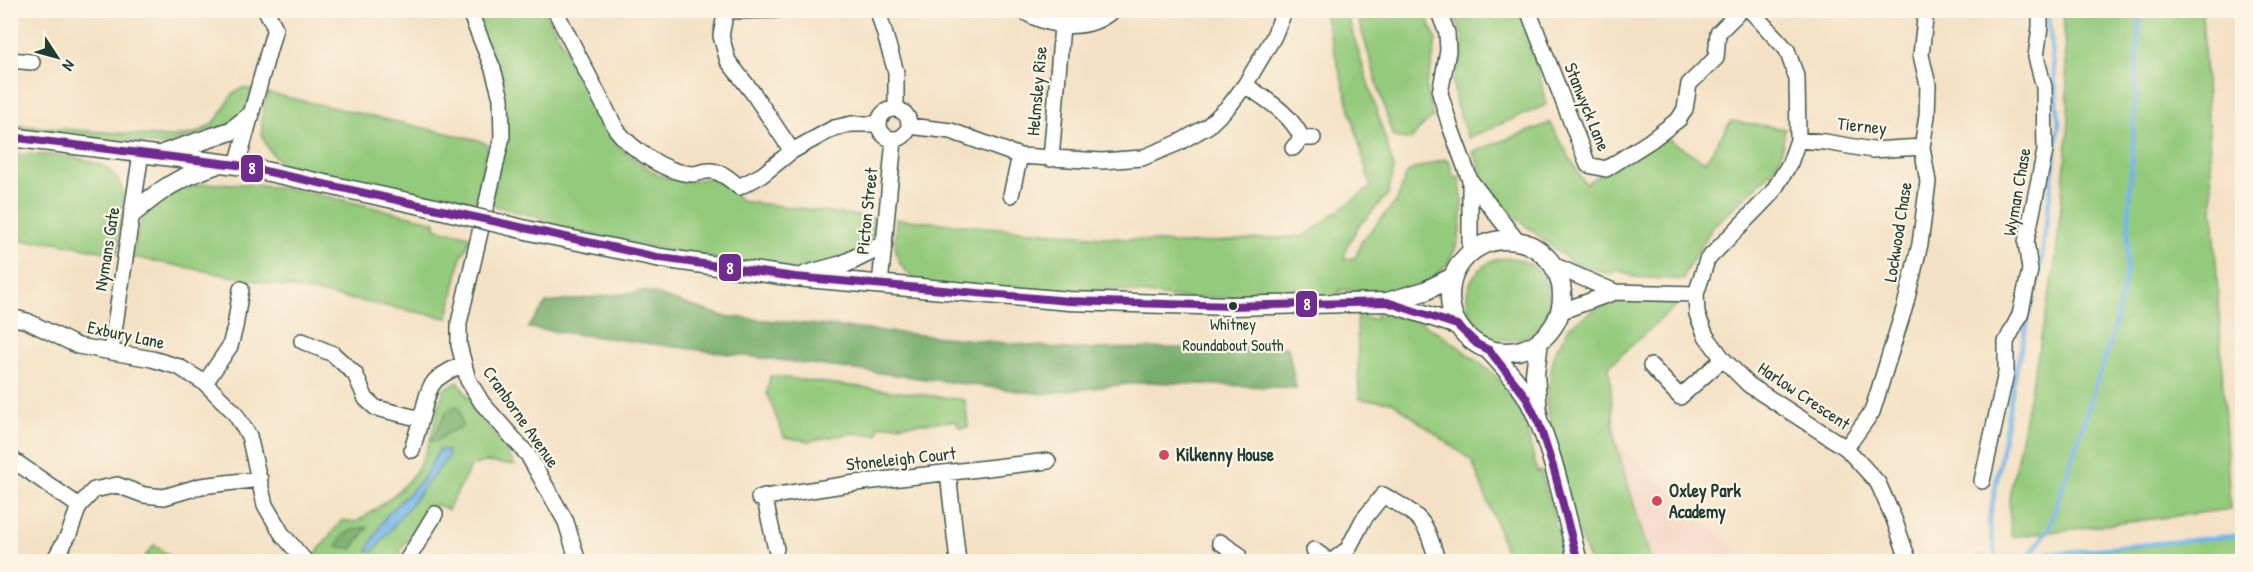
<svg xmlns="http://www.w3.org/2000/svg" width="2253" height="572" font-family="'Patrick Hand',sans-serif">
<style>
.built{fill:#f5d3c2}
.green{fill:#94ca7c;stroke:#5a8458;stroke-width:1.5}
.forest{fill:#77ae6c;stroke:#4b7650;stroke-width:1.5}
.water{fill:#75b5e9;stroke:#4a798e;stroke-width:1.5}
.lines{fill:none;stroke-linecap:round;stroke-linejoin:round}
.stream{stroke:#75b5e9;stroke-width:4.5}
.minor-casing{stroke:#3f564a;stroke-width:18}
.tertiary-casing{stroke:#3f564a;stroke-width:21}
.minor{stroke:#fff;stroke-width:15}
.tertiary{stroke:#fff;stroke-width:18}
.tertiary-bridge-casing{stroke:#3f564a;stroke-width:21;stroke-linecap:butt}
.tertiary-bridge{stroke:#fff;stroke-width:18}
.bus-1-casing{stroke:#fcf5e5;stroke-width:12}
.bus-1{stroke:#6e2c91;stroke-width:8}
.bus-dot{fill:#1f3d34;stroke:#fcf5e5;stroke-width:2}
.poi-dot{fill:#d1495b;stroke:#fcf5e5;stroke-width:2}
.labels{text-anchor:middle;stroke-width:4.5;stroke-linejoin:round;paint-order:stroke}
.bus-label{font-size:16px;fill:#1f3d34;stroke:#fcf5e5}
.street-label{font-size:18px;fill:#1f3d34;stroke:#fcf5e5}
.poi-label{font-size:18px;font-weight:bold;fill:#1f3d34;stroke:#fcf5e5;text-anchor:start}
.line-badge{stroke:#fcf5e5;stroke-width:2}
.badge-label{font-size:16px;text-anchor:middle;font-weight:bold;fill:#fff}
</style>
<rect width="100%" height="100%" fill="#fcf5e5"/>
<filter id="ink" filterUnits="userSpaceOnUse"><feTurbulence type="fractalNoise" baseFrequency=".0167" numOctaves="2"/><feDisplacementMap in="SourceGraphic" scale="12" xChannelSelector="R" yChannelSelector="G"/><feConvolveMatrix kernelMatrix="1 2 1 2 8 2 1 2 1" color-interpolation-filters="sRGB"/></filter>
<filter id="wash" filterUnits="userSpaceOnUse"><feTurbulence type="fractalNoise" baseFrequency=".008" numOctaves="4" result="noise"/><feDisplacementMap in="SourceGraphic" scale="24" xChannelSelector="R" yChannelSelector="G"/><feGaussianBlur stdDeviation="1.35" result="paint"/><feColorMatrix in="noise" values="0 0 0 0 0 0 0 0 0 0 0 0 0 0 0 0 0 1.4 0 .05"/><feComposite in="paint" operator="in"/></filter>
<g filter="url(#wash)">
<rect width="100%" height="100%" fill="#f4e1c5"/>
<path class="built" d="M1615,441L1748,561H1651Z"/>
<path class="green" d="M1323,10L1346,11L1394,168L1388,194L1358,227L1347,246L1344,260L1356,257L1361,242L1397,201L1405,177L1409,171L1445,159L1446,161L1449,160L1454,178L1459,176C1466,214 1464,265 1422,284C1409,290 1391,292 1377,296L1376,291L1339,290L1340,297L1179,298L1107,289L1060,294L921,284C891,263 895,252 896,219L1184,244L1304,236L1371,187Z
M474,11H545L583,80L582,85L589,99L616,141L629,155L660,176L692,181L709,178L724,184L741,201L876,218C875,227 875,237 868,244C855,257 814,267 795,268C761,268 727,261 694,255C643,246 592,235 541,224L542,218L491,205L506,135Z
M1038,11H1097C1076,19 1059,18 1038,11Z
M1356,11H1425L1436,40L1432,65L1426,85L1433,118L1423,125L1411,140L1393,137Z
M1452,11H1526L1546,105L1468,138L1456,104L1453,83L1462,56V35Z
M2063,11H2202L2230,509L2011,537L2009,499L2055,267L2069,121Z
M243,88L254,90L250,104L234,123L164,145L11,132V125L168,137C190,136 210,132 222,112C229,101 230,92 243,88Z
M268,93L478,140L488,145L476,202L443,195L441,201L288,168C257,146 258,127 268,93Z
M1731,121L1785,129L1781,156L1769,175L1713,226L1685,273L1684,280L1634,277L1616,269L1611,275L1573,263L1512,215L1489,188L1473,152L1550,123L1585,184L1660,134L1705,162Z
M10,154C45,156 122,149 123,199C123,217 119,236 118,254L54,242L11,241Z
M205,184C282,180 360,205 435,222V228L470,236L467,247L461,257L448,318L132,257C135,246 137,235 140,225C150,197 179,188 205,184Z
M1467 299a41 41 0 1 1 82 0a41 41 0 1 1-82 0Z
M1635,299L1680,302L1609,366L1615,441L1651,561H1589L1574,520L1546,403L1554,354L1570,326L1606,302Z
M1376,314L1415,319L1447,338L1492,373L1512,392L1531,430L1527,431L1537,472L1541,471L1566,561H1508L1498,528L1472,461L1392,402L1359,399L1357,317L1376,319Z
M770,376L965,400L968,427L960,428L955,421L880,426L877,435L853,433L809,441L784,437L767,393Z
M458,382L515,465L485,462L471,466L448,510L436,504L424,524L415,528L400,551L403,556L401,561L309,562L342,520L356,522C379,508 405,490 419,466C432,443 436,414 444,389Z
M2242,535V561H1964L1982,556L1997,559Z
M154,545L178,561L145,562L142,560Z"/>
<path class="forest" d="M645,291L723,316L1069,349L1288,347L1296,388L1146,382L1042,394L528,328L546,303Z
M456,406L460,410L462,427L449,432L436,441H431L447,411Z
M368,527L352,549L337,546C343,531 353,529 368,527Z"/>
<path class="water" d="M439,450H447L449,456L373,552L367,551L385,517L423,479Z"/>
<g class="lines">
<path class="stream" d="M2031,554L2049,528L2115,327L2126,273L2140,10
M1997,559L2242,535
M1997,562L1989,523L2016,370L2041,264L2059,123L2048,10"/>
</g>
</g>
<g filter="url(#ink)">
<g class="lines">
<g class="minor-casing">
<path id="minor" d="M469,10L493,69L501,98L502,137L459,323V345L468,380L482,403L528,455L566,522L578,562
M555,10L616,129C631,149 666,173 692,174C698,174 705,170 711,171C721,171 731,180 739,187L762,175L792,151L834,128L852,124H879
M726,10L721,36L728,61L753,93L792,151
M880,10V18L896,72V109
M1021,10C1049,27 1086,34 1113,10
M1438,10L1447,33L1448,51L1440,93L1450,126L1470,180L1517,241
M1528,10L1588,165L1606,169L1650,141L1679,119L1685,109L1689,84L1716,58L1718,33L1741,10
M1750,10L1787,50L1797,79L1798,140L1790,163L1772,193L1707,260L1696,294L1697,314L1706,336L1723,359L1749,385L1846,448L1878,483L1894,519L1909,562
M725,11L777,10
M10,60L32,62
M1245,85C1268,101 1289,112 1302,138
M879 124a15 15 0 1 1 30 0a15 15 0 1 1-30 0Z
M909,126L951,131L1020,156L1102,161L1142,158L1178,143L1208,126L1230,105L1245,85L1273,38L1285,10
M1798,140L1825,142L1872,150L1922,147
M1293,148L1302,138H1313
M1051,159L1062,26
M237,165L275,28L266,10
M1470,180V252
M1011,195L1020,156
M1553,265L1615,292
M880,285L894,140
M1559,312L1615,292L1696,294
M10,317L27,321L78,346L152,359L179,367L205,383L234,412L249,436L265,505L282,534L306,562
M302,341L333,354L355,374L366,399L376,408L421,419C431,383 427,381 463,364
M111,351L141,153
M1651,366L1680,397L1723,359
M205,383L230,346L235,327L241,289
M1846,448L1872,412L1905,306L1920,244L1928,182L1922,147L1927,116L1928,85L1921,55L1926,10
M412,450L421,419
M10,458L79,506
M948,473L958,562
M1982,481L2006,373V342L2020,315L2030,270L2026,242L2045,151L2044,87L2036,57L2040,27V10
M764,496L776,549
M759,498L856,483L1048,461
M1220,542L1238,554L1237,562
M1314,550L1330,562
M53,562L69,534L79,506L94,490L117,485L144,495L164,497L201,486L260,479
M406,562L435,514
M1331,562L1348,549L1363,520L1383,495C1398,504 1418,513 1426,529C1431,539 1434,551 1438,562"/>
</g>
<g class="tertiary-casing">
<path id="tertiary" d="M10,137L237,165L435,208
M165,153L231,131L250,116
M133,213C163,188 178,178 215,165
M539,233L661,258L795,277L1069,301L1231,306L1387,302L1425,291L1453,277
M1450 296a56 56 0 1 1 112 0a56 56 0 1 1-112 0Z
M806,275L842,265L883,245
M1387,302L1457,325
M1489,350C1502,365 1517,380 1527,397C1552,441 1565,512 1578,562
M1538,414L1535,374L1539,341"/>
</g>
<use href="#minor" class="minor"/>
<use href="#tertiary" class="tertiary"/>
<g class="tertiary-bridge-casing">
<path id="tertiary-bridge" d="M435,208L539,233"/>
</g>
<use href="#tertiary-bridge" class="tertiary-bridge"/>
<g class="bus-1-casing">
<path id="bus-1" d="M10,137L237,165L661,258L795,277L1069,301L1231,306L1387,302L1457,325
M1457,325L1477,344L1489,350L1526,397L1539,424L1554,470L1578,562"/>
</g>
<use href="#bus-1" class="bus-1"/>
</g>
</g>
<circle class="bus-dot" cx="1233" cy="306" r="5"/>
<g class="poi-dot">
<circle cx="1164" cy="455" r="6"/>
<circle cx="1657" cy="501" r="6"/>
</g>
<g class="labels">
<g class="bus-label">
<text x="1233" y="330">Whitney<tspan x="1233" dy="21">Roundabout South</tspan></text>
</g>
<g class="street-label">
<text transform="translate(1037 91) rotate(-85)" y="6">Helmsley Rise</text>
<text transform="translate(1587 107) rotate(68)" y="6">Stanwyck Lane</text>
<text transform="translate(1862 126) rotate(6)" y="6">Tierney</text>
<text transform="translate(2017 192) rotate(-80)" y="6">Wyman Chase</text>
<text transform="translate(867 211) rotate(-84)" y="6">Picton Street</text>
<text transform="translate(1898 232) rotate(-81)" y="6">Lockwood Chase</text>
<text transform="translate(107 249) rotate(-81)" y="6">Nymans Gate</text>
<text transform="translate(126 335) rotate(12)" y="6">Exbury Lane</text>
<text transform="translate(1804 396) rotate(34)" y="6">Harlow Crescent</text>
<text transform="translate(521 417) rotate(55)" y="6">Cranborne Avenue</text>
<text transform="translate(901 459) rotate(-6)" y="6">Stoneleigh Court</text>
</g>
<g class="poi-label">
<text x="1176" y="461">Kilkenny House</text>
<text x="1669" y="497">Oxley Park<tspan x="1669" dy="21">Academy</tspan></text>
</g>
</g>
<g class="line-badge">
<rect x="240" y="154" width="24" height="29" rx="6" fill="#6e2c91"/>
<rect x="718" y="253" width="24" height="29" rx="6" fill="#6e2c91"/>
<rect x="1295" y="290" width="23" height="28" rx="6" fill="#6e2c91"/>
</g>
<g class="badge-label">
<text x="252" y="174">8</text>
<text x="730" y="274">8</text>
<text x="1307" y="310">8</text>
</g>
<rect width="2253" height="572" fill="none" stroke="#fcf5e5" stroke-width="36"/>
<g transform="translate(57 57) rotate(126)" stroke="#fcf5e5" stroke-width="4.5" paint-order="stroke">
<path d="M0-4.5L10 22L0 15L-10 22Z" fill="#1f3d34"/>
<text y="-9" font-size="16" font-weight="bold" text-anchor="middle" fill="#1f3d34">N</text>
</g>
</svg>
